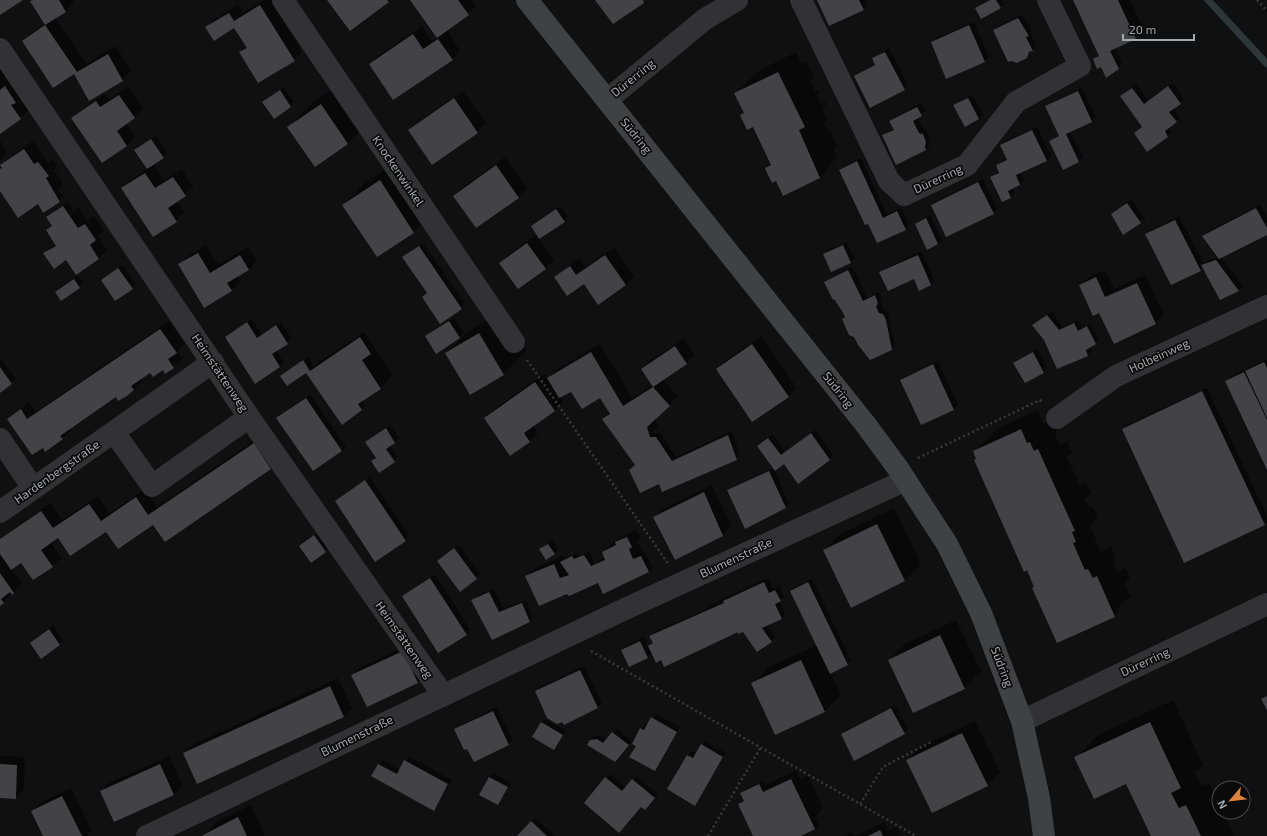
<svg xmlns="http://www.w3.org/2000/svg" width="1267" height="836" font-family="'Exo 2',sans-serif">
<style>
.shadow{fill:#0007}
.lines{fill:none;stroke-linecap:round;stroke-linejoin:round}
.stream{stroke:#2d3739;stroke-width:7}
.building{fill:#414346}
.path{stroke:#37393c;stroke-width:2.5;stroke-dasharray:2 3;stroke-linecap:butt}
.street{stroke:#313235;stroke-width:22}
.secondary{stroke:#3f4245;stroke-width:22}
.labels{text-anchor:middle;stroke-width:3.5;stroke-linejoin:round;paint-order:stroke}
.street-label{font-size:12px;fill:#a2a9b0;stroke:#0b0b0c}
</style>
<rect width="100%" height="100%" fill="#0f1011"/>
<path class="shadow" d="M33,0H73L74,2L66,11L55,18L86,64L116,46L131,71L122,80L90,99L74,73L23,41L45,23Z
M264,0H270L302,52L294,60L241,53L247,47L234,27L207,28L215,19L238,5L243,13Z
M411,0H472L477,6L447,30L460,51L452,59L370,64L379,55L422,26L432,41L438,37Z
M818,0H865L867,5L863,9Z
M988,0H1002L1004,4L1000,8H976Z
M1074,0H1130L1144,30L1135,38L1115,48L1122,64L1118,68L1101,66L1094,59L1100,54Z
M1022,15L1032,31L1030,33L1036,46L1027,57L994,30L998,26Z
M974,22L989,57L985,61L947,78L932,42L936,38Z
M889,48L908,85L904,90L855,76L876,64L873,59Z
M796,52L802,64L806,62L814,77L810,81L815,91H820L817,94L821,104L826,102L827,104L822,109L827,120L824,124L829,133L831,132L837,146L833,149L837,157L819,178L777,179L766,168L771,163L754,125L741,116L745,112L736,93L758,71Z
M0,68L29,110L20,119L0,133Z
M344,82L370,121L348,143L289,127L311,104Z
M1173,83L1184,99L1173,108L1180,118L1168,127L1172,132L1168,136L1147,150L1135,133L1143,126L1121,96L1136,84L1148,101Z
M128,87L143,109L126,123L135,136L127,145L102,162L73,118L81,110L105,94L109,100Z
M284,87L294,102L290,107L264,102Z
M1082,88L1096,117L1092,121L1070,131L1083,157L1079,161L1063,169L1050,141L1059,135L1046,107L1050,103Z
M463,91L486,123L478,132L432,163L409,130L418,122Z
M972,94L983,115L979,119L955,105Z
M921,103L925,111L917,117L923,129L926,130L930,138L928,142L930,145L926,149L896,163L883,135L894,128L890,121L894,117Z
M1037,127L1051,156L1047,160L1020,172L1024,180L1012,187L1015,193L1011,197L1003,201L991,177L1000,171L997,165L1008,158L1002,145L1006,141Z
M156,136L167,153L153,164L164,181L182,169L193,187L177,201L184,212L176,221L122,188L131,180L147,169L135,150Z
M0,140L7,154L0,160Z
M33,141L48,163L53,160L57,167L54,170L63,183L58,189L63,197L59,201L38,203L0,189L1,165L10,157Z
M505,157L527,188L518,197L476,227L454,196L463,187Z
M861,158L887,214L901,208L909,225L905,229L877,242L840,170L844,166Z
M402,159L436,209L413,232L377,256L344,205L366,182Z
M983,179L997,209L993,213L932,205L936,201Z
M1131,199L1145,218L1124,233L1112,214Z
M68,202L73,209L65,217L66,218L78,207L87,220L94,216L104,231L98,236L107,250L99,258L76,274L66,258L44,253L56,244L47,230L52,225L47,217Z
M1260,205L1267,217V234L1221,257L1243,286L1239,290L1220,298L1204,267L1171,284L1147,234L1151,230L1179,216L1204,264L1207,261L1219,257L1203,236L1207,232Z
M560,206L568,217L538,238L554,260L545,268L501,263L509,254L537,234L532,226L536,222Z
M930,215L942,240L938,244L916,224Z
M847,242L854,258L850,262L824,254L828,250Z
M423,243L465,304L461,308L423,297L427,292L407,254Z
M206,245L218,265L248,247L257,261L248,270L237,276L240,282L231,291L179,265L188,256Z
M614,247L634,276L626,285L584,283L555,277L579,258L585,267Z
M922,251L934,280L930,284L914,278L880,273L884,269Z
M122,265L136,284L132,288L102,280Z
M852,266L867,298L879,292L882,298L880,302L883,309L887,310L895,345L891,349L855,336L843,319L845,316L825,282Z
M1105,270L1114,289L1145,275L1164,315L1156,323L1114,343L1099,312L1080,285L1089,277Z
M78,275L83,283L61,300L56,292Z
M502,311L526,351L503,374L446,353L469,331Z
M1052,312L1063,327L1078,320L1082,328L1091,323L1099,340L1090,346L1092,351L1088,355L1045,340L1033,325Z
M454,317L464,333L437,352L426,336Z
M251,319L262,334L281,322L292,339L276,350L284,363L256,383L226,337Z
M169,321L185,344L177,352L182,359L166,373L163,369L151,371L140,378L142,381L134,389L119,400L116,395L69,428L71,430L62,439L8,419L29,402L36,412Z
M364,332L393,375L381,388L362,400L365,406L361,410L307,372L281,376L308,357L314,367L320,361Z
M761,336L797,388L788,396L717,369L725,361Z
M684,339L695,355L686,364L663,379L678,397L655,418L658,427L652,433H660L676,457L732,431L740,455L736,459L660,483L635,465L603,419L610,412L601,397L571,390L560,397L563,401L555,410L533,426L538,433L529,441L485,418L493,410L544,374L547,379L556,370L600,344L632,398L653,385L643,369L651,360Z
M1037,349L1047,368L1043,372L1014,363Z
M0,357L16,379L0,391Z
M1267,359V468L1226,381L1230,377Z
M938,361L958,405L954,409L921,424L901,380L905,376Z
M1207,388L1267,516V522L1185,562L1123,429L1127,425Z
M310,394L346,447L342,451L278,418Z
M1037,410L1043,424L1053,420L1057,430L1055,436L1060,445L1067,441L1072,452L1067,457L1080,486L1086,483L1091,493L1084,500L1087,505L1093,508L1098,518L1090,526L1101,552L1111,547L1115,557L1114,563L1117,572L1126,568L1130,578L1125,584L1131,596L1117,609L1119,612L1114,616L1035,587L974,451L997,429Z
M390,425L399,438L390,445L398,457L379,471L372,461L377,457L367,442Z
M815,430L833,455L830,459L784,463L774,470L789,504L785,508L728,491L732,487L774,468L758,446L773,434L785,452Z
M262,435L279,460L271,468L165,541L153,524L58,537L51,542L61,558L53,566L34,579L21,561L11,569L22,584L0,605V539L50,503L62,520L98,496L110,513L145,489L157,507Z
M370,477L409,536L405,540L336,501Z
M712,485L731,526L723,535L676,559L654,518L663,509Z
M894,508L921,564L904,581L824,551L840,534Z
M636,529L640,538L637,541L643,553L645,552L653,568L649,572L598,581L568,593L527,576L535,568L563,556L564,559L577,553L579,556L589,551L595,564L605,556L603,552L611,544Z
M319,532L329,548L325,552L305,542Z
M552,540L558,549L554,553L541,549Z
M459,545L480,574L460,590L443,557Z
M435,574L470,630L466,634L403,596Z
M768,578L773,589L779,586L784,597L779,601L785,614L781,618L766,625L775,637L771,641L743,631H738L661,659L652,653L647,657L622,650L626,646L644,637L648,647L653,642L650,636L654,632L707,609L712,604Z
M812,579L851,660L847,664L830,672L841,695L824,712L753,684L769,667L817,645L791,591L795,587Z
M493,589L504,609L526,600L533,617L529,621L493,639L473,600L477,596Z
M956,620L981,671L964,688L889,660L905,644Z
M53,625L63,640L59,644L35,639Z
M412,643L426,674L418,682L367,706L353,675L361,667Z
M584,666L602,703L598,707L564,724L536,691L540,687Z
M338,678L352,708L344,716L184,753L192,745Z
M1173,700L1203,765L1195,773L1202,786L1209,783L1219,804V812H1223L1234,836H1152L1126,782L1076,758L1098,735Z
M895,705L908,729L904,733L842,734L846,730Z
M497,707L513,740L509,744L455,730L459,726Z
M656,714L680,727L655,770L637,745L641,729L645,725L648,726Z
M545,719L566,731L554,749L541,723Z
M975,721L1000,772L987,785L907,760L920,747Z
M617,729L632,741L619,757L590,740L595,736L601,735L607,739Z
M705,741L726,753L695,805L668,789L687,755L692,751L696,754Z
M0,756L25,757L24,789L16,798L0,797Z
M169,756L182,785L174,794L114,821L101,792L109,783Z
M409,757L452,780L434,810L373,776L383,760L400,770Z
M796,771L800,779L808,776L823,808L816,815L819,825L815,829L799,836H754L739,804L744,799L741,793L745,789L763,781L765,785Z
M494,773L511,783L497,804L490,777Z
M610,774L626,788L636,776L658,794L649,805L641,806L623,828L606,778Z
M71,788L92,831L86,836H44L32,811L41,802Z
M251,805L265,836H204L216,822Z
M535,818L556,836H519Z
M885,822L889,830L897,827L901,836H855Z
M852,832L854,836H843Z"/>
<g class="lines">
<path class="stream" d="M1208,0L1267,64"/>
</g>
<path class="building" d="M0,0H23L0,15Z
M33,0H59L66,12L45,25L30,1Z
M327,0H387L389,2L350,31Z
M410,0H458L469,15L437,38Z
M595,0H643L644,3L613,24Z
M817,0H859L864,10L829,26Z
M990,0H996L1001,8L981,19L975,8Z
M1073,0H1118L1136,39L1110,51L1119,69L1106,78L1101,67L1097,69L1093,59L1099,56Z
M260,5L295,61L258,83L239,52L247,48L234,28L214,41L205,27L229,13L234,21Z
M1018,18L1029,36L1026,37L1033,51L1029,52L1027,58L1017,63L1011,61L1008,62L993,30Z
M45,25L77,72L108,54L123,81L89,101L74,74L53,88L22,41Z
M969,25L985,62L946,79L931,42Z
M413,34L423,49L438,39L453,60L393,100L369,64Z
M885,52L905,90L870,108L854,76L875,65L872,58Z
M778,72L805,127L799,130L820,178L783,196L776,181L772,183L768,175L765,168L771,165L753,127L747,130L740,115L744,113L734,93Z
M5,86L16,103L11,105L21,119L0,134V90Z
M1168,86L1181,104L1169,112L1177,122L1165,131L1168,137L1147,152L1134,133L1142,127L1120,96L1132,88L1144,104Z
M280,90L291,107L274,119L262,102Z
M1078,91L1092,122L1066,134L1079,162L1063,170L1049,141L1059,136L1045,106Z
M119,95L135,118L117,131L127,146L102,163L71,118L96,101L100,107Z
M454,98L478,133L432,165L408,130Z
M968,98L979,119L965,127L953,105Z
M321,104L348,144L315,167L287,127Z
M917,107L922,116L913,121L919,133L923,134L926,142L925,147L926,150L896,165L882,135L894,130L889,121Z
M1032,130L1047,161L1016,175L1020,185L1008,191L1011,198L1002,202L990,177L999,173L996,165L1007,160L1000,145Z
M151,139L164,158L147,169L134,150Z
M24,149L34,164L38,162L49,176L46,178L60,202L43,213L38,204L18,218L0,191V169L2,168L0,165Z
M857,161L883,218L897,211L906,230L877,243L868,224L865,225L839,170Z
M496,165L519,198L476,228L453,196Z
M145,173L155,188L173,177L186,196L168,208L177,222L153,237L121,188Z
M380,180L414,233L377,257L342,205Z
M978,182L994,214L946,237L931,205Z
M1127,203L1141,223L1123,235L1111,214Z
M63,206L78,228L85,224L96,240L90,245L99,259L76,275L66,260L54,269L43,253L56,246L46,230L52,226L46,217Z
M1256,208L1267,228V235L1219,259L1202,236Z
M556,209L565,222L539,239L531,226Z
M926,218L938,244L927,250L915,224Z
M1175,220L1201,271L1171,285L1145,234Z
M527,243L546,269L518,289L499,263Z
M843,245L851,263L831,272L823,254Z
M419,246L462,309L440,324L422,297L427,293L402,257Z
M198,253L210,273L240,255L249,270L227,283L232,291L204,308L178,264Z
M605,255L626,285L598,305L584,284L567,296L554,277L570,266L576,275Z
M918,255L931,285L919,291L914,279L888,291L879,272Z
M1216,260L1239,291L1220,300L1201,265Z
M118,268L133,289L115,301L101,280Z
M848,270L863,301L875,295L878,303L876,307L879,313L883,314L886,320L892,350L870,360L858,345L854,337L849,335L842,319L845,317L842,311L834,299L833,300L824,282Z
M1096,277L1105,297L1137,283L1156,324L1114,344L1099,313L1093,316L1079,285Z
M74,279L80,288L61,301L55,292Z
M1047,315L1059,330L1074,323L1078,331L1087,326L1096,344L1086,350L1088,356L1057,369L1044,340L1032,325Z
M449,321L460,338L436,354L425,336Z
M247,322L257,338L276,325L288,344L272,354L280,367L255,384L225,337Z
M160,329L177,353L168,359L174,368L165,374L163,370L153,377L150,373L131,386L134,390L127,396L118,401L116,397L60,436L63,439L45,452L43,448L32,455L7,419L21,409L27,419Z
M479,333L504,375L470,395L445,353Z
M360,337L371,354L362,360L381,389L358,404L362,410L342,425L306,373L287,386L280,376L303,360L310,371Z
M752,344L789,397L752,422L716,369Z
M675,346L687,364L653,387L641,369Z
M591,352L623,406L653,387L670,406L647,427L650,437H656L672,461L728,435L737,460L662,492L659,484L640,493L629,470L635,465L602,419L610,414L600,398L582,409L571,392L559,398L547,378Z
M1033,352L1044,373L1025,383L1013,363Z
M1264,362L1267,368V418L1245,371Z
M933,364L954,410L921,425L900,380Z
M0,367L12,384L0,393Z
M1244,372L1267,420V470L1225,381Z
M535,382L555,411L524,433L530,442L510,456L484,418Z
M1202,391L1265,525L1184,563L1122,429Z
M306,398L342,451L313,471L276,418Z
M386,428L395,443L386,449L395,462L379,473L371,461L376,458L365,442Z
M1021,429L1027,443L1030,442L1034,451L1038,449L1075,531L1072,532L1076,542L1073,543L1085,570L1088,569L1093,578L1097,576L1115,617L1057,643L1032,588L1034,587L1027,570L1024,572L974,460L976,459L973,451Z
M811,433L830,460L798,484L784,464L775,471L757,446L768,438L781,455Z
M254,443L271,469L165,542L153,525L118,549L106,532L70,556L58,538L41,550L53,567L33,580L21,563L11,570L0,554V539L41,511L53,528L89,504L101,521L136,497L148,515Z
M769,471L786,508L745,529L727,490Z
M365,480L406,541L375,562L335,501Z
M704,492L723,536L675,560L653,517Z
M877,524L905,581L851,608L823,550Z
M314,535L326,552L311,563L299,546Z
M627,537L632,547L629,549L633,559L641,556L649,572L603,594L598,583L569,596L567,594L539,606L525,576L554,564L560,578L569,575L560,562L572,556L574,559L584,555L591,566L605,560L602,552L616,545L615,542Z
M548,544L555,554L546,560L539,549Z
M454,548L477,579L460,592L437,561Z
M0,573L14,593L12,595L10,592L1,599L4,603L0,606Z
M430,578L467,635L438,653L402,596Z
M764,582L769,593L775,590L781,601L775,604L782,619L762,628L772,642L757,652L743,632L738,634V632L664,667L661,660L656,663L648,646L653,643L649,636L724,603L723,601Z
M808,582L848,665L830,674L790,591Z
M489,592L499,612L522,603L530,622L492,640L471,600Z
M49,629L60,645L41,659L30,643Z
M940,635L965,689L913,713L888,660Z
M640,641L648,658L629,667L621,650Z
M403,651L418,683L367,707L351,675Z
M801,660L825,712L775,735L751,683Z
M580,670L598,708L564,725L562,722L557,724L547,718L535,691Z
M330,686L344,717L197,784L183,753Z
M1267,696V710L1261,699Z
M891,708L905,734L854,761L841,734Z
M493,711L509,745L474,762L467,749L464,750L454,729Z
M651,717L677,732L655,771L629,757L636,746L632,744L640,728L644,730Z
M541,722L563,735L554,750L532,737Z
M1150,722L1181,788L1171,793L1179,808L1186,805L1201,836H1151L1126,784L1094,799L1074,757Z
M612,732L629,745L615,762L587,745L590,740L597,739L603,743Z
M962,733L988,786L932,813L906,760Z
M701,744L723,757L695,806L667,789L687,755L693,758Z
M404,760L448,784L434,811L371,776L378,764L397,774Z
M0,764L17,765L16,799L0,798Z
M160,764L174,795L114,822L100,791Z
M489,777L508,787L498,805L479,795Z
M605,777L622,791L632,779L655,798L645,810L641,807L619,833L584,803Z
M791,779L815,829L801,836H753L738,804L744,801L740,793L759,784L763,792Z
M62,796L82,836H43L31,811Z
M238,817L247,836H203V835Z
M531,821L547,836H517Z
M880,830L883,836H868Z"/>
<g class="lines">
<path class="path" d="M1257,0L1267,11
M527,360L669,565
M918,458L1040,400L1041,402
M591,651L916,836
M860,804L883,767L931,742
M708,836L761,747"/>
<path class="street" d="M283,0L514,342
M801,0L889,181L904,195L967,165L1016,102L1080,66L1048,0
M0,49L249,417L443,695
M607,100L705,19L737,0
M1057,418L1116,376L1267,306
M114,432L152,486L249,417
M0,439L33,488
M0,512L213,362
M1022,721L1267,604
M147,836L625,609L906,480"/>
<path class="secondary" d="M527,0L866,425L897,467L947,544L981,613L1022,721L1039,798L1044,836"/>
</g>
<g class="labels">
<g class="street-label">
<text transform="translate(633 78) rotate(-39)" y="4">Dürerring</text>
<text transform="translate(636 136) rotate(51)" y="4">Südring</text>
<text transform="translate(398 171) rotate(56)" y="4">Knockenwinkel</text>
<text transform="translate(938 179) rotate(-25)" y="4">Dürerring</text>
<text transform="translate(1159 356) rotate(-25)" y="4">Holbeinweg</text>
<text transform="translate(220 373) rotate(56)" y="4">Heimstättenweg</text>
<text transform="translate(838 390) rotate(52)" y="4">Südring</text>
<text transform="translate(57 472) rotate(-35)" y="4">Hardenbergstraße</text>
<text transform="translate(736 558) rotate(-25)" y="4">Blumenstraße</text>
<text transform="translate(404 640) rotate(55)" y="4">Heimstättenweg</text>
<text transform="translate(1145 662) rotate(-25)" y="4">Dürerring</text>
<text transform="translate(1002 667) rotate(69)" y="4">Südring</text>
<text transform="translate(357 736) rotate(-26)" y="4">Blumenstraße</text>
</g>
</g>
<g transform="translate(1231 800) rotate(242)"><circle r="19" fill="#0b0b0c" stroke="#474a4e"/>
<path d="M0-3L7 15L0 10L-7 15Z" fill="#dc843d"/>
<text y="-6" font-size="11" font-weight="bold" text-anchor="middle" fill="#a2a9b0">N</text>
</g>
<path d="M1123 34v6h71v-6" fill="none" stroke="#a2a9b0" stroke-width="2"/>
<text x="1129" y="34" font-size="12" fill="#a2a9b0" stroke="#0b0b0c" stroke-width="3" paint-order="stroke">20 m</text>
</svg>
